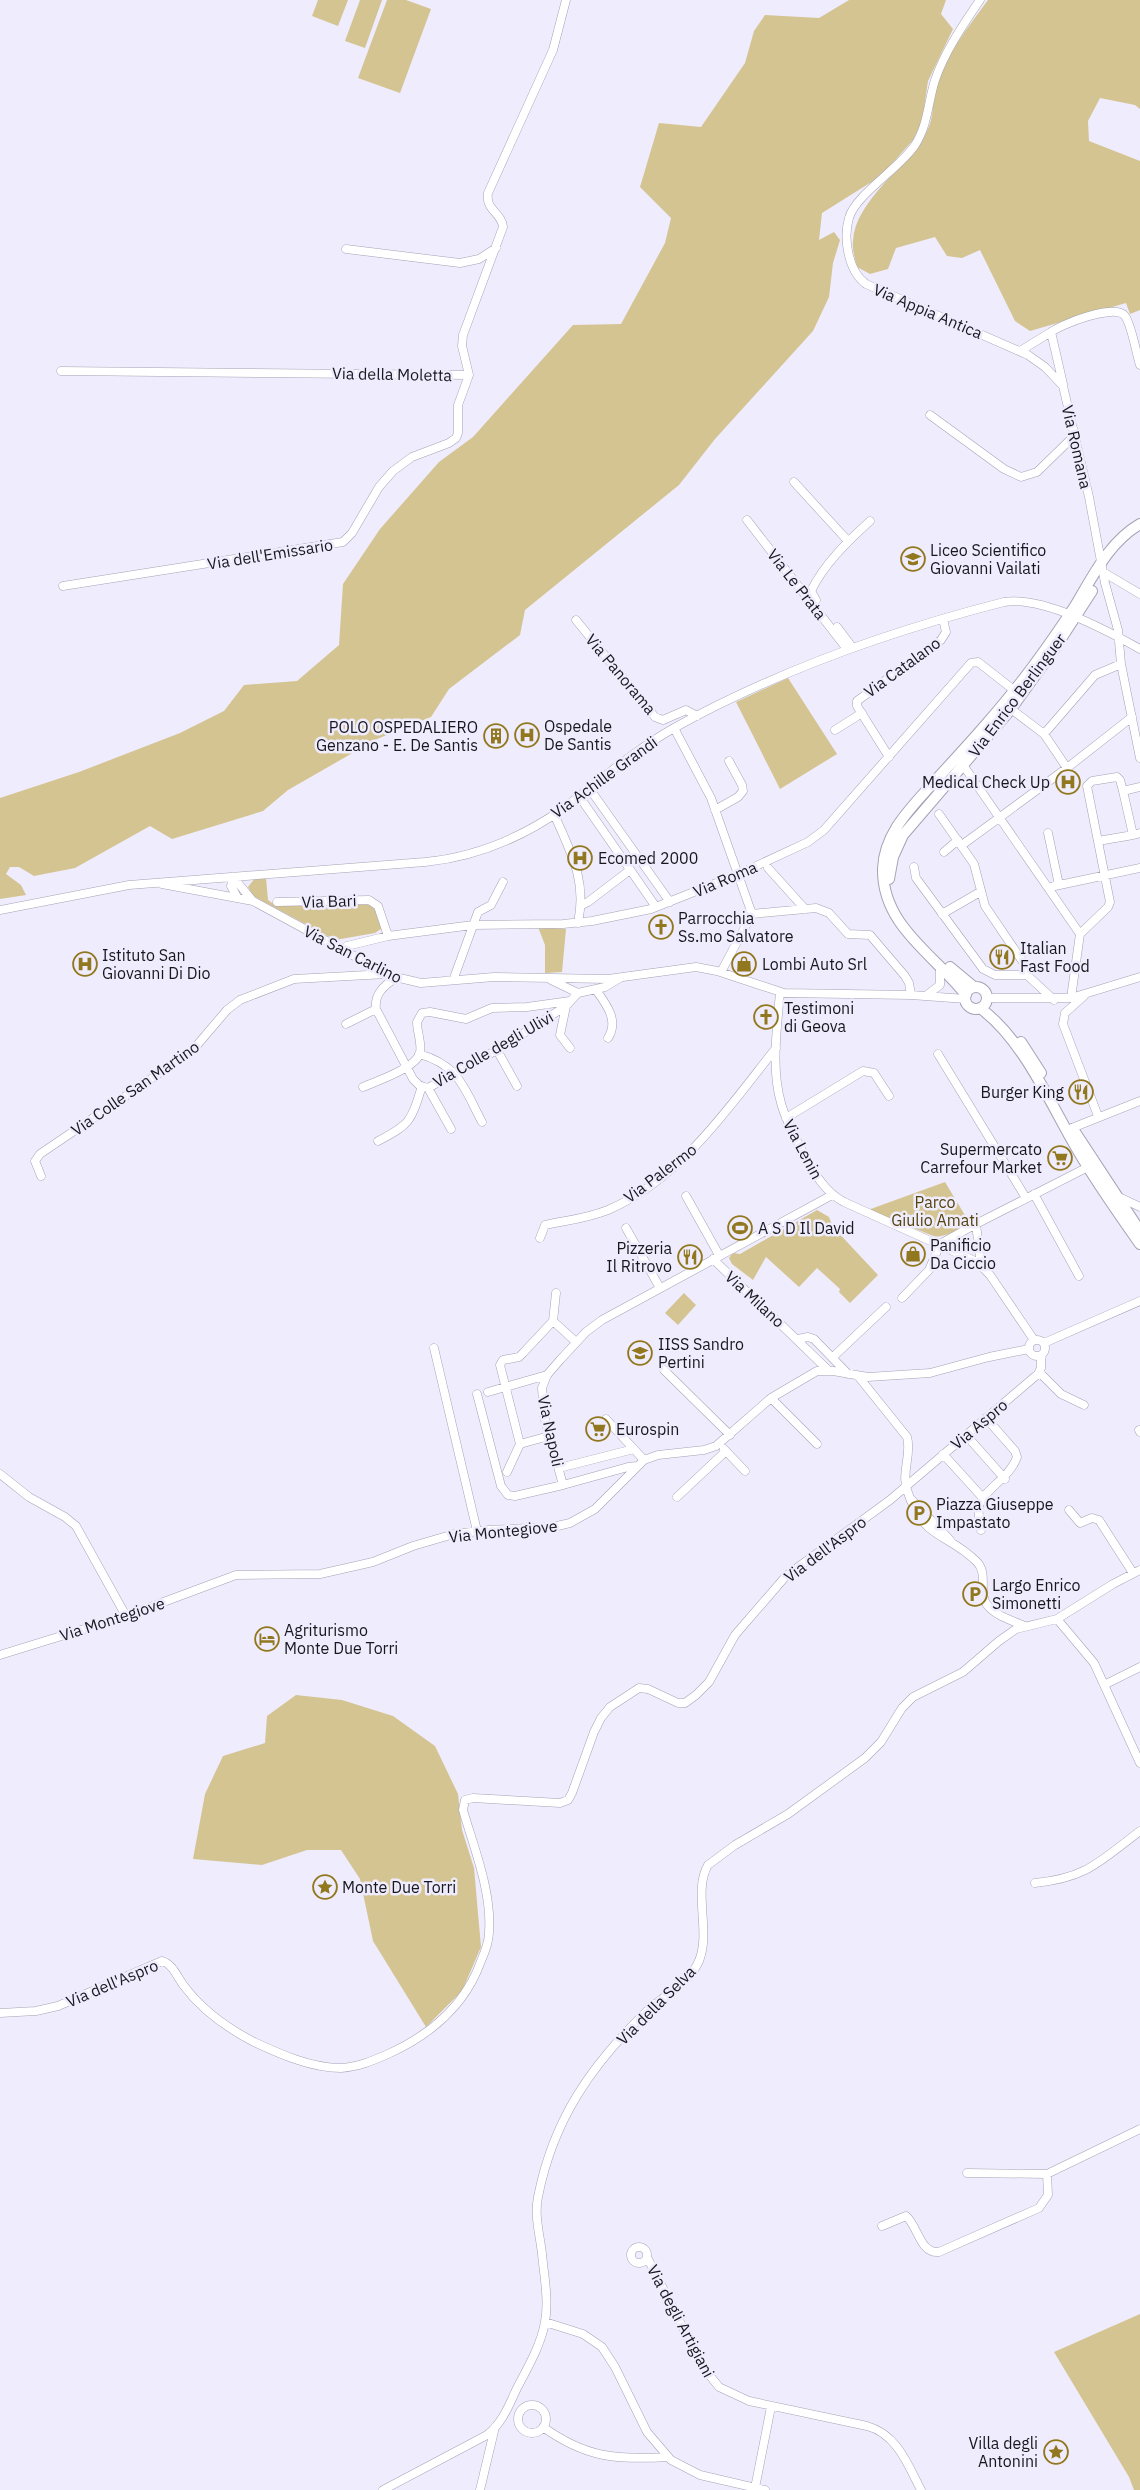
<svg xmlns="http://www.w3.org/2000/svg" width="1140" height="2490" font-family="'IBM Plex Sans',sans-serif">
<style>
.green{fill:#d4c492}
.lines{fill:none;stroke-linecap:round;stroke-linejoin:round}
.minor-casing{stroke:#a5a2b5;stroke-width:9}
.major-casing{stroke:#a5a2b5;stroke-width:12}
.minor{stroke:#fff;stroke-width:8}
.major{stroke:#fff;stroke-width:10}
.labels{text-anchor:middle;stroke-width:5;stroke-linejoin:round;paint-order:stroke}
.street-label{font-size:16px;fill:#18171e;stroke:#efecfd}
.poi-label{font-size:16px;fill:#18171e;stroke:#efecfd;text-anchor:start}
.park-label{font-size:16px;fill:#54430a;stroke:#efecfd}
</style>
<rect width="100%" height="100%" fill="#efecfd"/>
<path class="green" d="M318,0H348L338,26L312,16Z
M360,0H382L365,48L345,41Z
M387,0H406L431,9L400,93L358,78Z
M849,0H946L941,14L953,29L928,81L922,122L913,140L881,176L822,213L819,240L834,232L840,240L833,263L829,297L813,331L715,439L679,485L525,610L520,635L449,689L431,717L377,739L288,790L263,811L172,839L150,826L75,868L34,876L19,867H10L6,874L21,885L26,895L0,899V798L79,772L180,733L224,711L244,685L297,681L339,645L343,584L380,529L439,462L473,437L573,325L621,324L665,243L671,218L640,187L659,123L701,127L745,63L754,31L765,15L819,18Z
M988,0H1140V109L1135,105L1100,98L1088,121L1089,141L1140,161V310L1130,314L1126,303L1030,331L1015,321L980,250L962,258L947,256L935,237L896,248L888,269L870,274L857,267C855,259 852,249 853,241C855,200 909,166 928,129C934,117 932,101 936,88C945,56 968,27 988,0Z
M788,678L837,754L780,789L736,702Z
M255,878H266L268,900L272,903L304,906L305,909L357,906V903C373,901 380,914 381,929L375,933L335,940L253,896L248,887Z
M538,927L566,929L562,972L545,973V945Z
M945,1182L969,1222C958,1230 950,1235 936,1237L868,1210Z
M817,1210L829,1217L833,1227L878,1275L850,1303L839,1292L840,1289L817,1268L799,1287L766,1257L753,1280L732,1264L729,1258L733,1253L740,1254Z
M684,1293L696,1305L678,1325L665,1313Z
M296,1695L342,1700L393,1716L435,1746L458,1794L462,1830L474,1868L481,1947L462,1991L426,2027L373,1941L360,1879L341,1850H307L262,1865L193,1859L205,1794L223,1756L265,1743L267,1716Z
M1140,2314V2490H1134L1129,2477L1054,2352Z"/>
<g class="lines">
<g class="minor-casing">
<path id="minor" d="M980,0C963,25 945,51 935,80C928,102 928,125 915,145C900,168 855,195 849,218C843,238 848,271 866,284L1028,355L1045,367L1063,386L1089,497L1105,583L1118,630L1121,664L1140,758
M346,249L460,263L479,259L496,248
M1020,351L1051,332
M61,371L469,375L462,346L463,335L503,227C502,213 485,210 488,193L553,50L566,0
M1063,384L1051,332C1062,324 1115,303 1125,316C1132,326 1136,353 1140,365
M930,415L1004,469L1021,477L1037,472L1074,436
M794,482L848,541
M747,520L847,649
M1103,572L1140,594
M63,586L343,542L352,533L379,487L393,471L412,457L449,443L456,438L458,433V405L469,375
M816,600L811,591C824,564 848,541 870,521
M576,620L655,717L663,720L686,710L697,716
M837,627L852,647
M1011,709L1044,734L1067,768
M674,728L711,798L752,914L721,972
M835,730L862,713
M1044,734L1095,675L1121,664
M889,757L857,706V701L941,640L946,632L943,619
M963,765L1080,934L1071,998
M1140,787L1123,791L1133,835L1140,833
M589,788L670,902
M579,796L656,907
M715,810L738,797L743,791L742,785L729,761
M554,814C571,853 587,880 578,923
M939,814L974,864L985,906L1023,962L1027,975
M1048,833L1059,885
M1098,841L1133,835
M962,845L1067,768L1132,717
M944,852L958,840
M914,867L916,878L983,969L995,975H1027
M768,868L805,909
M233,877L252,900
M233,877L231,886L237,897
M162,884L253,901L391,976L421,983L494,977L608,979L696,967L717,971L784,993L911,995L966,999
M1050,887L1140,868
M277,902L369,900L378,906L388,936
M582,905L588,902L630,870
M0,910L129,885L425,862C475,857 523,837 564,808C601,780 632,752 674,728C777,671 890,631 1004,602C1043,596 1106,630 1140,649
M752,914L816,908L829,913L848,934L870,935L905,976L909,983L911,995
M942,914L980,892
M1080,934L1108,907L1110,902L1087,786L1092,781L1117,777L1120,780L1123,791
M347,946L388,936L473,925L563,924L592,921L651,909L739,874L808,842L824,830L971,663L978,662L1015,691
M455,975L478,912L491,905L503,882
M1027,975L1054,1000
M396,978C384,985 374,994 376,1009L413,1079L420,1086L428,1088L502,1047L566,1006L578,993L605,987L620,978
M551,980L578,993
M596,990C607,1005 619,1021 608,1038
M780,992C777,1029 771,1068 781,1103C786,1122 796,1139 805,1156C815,1174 825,1192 844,1202L977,1262L990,1275L1034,1340
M927,995L940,985V966
M1084,996L1065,1013L1063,1024L1098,1116
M987,998H1071L1140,977
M566,1006L560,1035L570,1048
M346,1024L376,1009
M497,1050L517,1086
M419,1054C459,1065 464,1088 482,1122
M938,1054L1026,1198
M363,1087C377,1081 416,1068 420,1053C422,1043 417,1032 417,1022L422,1013L430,1012L466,1019L492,1008L527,1007L570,1001
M428,1088L451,1129
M786,1118L863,1071L874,1073L889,1096
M1072,1128L1140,1101
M378,1141C411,1124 411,1121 422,1086
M41,1176L35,1161L40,1154L192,1051L227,1010L240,1000L294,979L386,974
M1034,1194L1079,1276
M686,1196L719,1255
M1117,1196L1140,1207
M626,1228L660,1288
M540,1238L545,1225C568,1220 585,1219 608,1210C682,1178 728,1108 776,1048
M713,1259L828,1370
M981,1265L976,1224L1088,1167
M902,1298L929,1270L940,1244L976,1224
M553,1321L576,1342
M798,1339L808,1337L814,1339L848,1374
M1029 1348a8 8 0 1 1 16 0a8 8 0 1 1-16 0Z
M1044,1343L1140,1301
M434,1348L477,1531
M833,1357L886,1307
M664,1370L730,1435
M1039,1372L1061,1394L1084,1405
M858,1376L907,1437C912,1454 901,1473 907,1490C924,1542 946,1531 977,1562C989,1574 977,1594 988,1606C996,1616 1013,1621 1025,1626
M488,1392L547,1375
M477,1394L501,1486L508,1495L515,1496L563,1485L628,1467L637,1466
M771,1398L817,1444
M606,1419L644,1460
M1139,1430L1140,1432
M966,1435L1005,1479
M520,1444L549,1436
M724,1449L745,1471
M943,1454L983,1498
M559,1468L634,1449
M507,1472L520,1444L500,1365L503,1360L519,1357L523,1353L553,1321L556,1293
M0,1474L29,1497L65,1517L76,1526L126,1616
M563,1485L544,1416L542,1388L547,1375L560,1360L586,1332L602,1320L832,1195
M677,1497L726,1451
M911,1499L950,1540
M1069,1510L1080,1523L1092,1518L1099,1520L1133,1573
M981,1530C981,1523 977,1513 979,1506C982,1491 1010,1478 1017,1457L1015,1451L986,1418
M1057,1619L1094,1663L1140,1763
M0,1655L126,1616L236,1575L320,1574L373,1562L413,1546L454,1534L488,1530L553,1527L570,1523L595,1509L644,1460L658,1455L704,1450L716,1446L771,1398L817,1371H833L868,1377L930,1373L989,1357L1029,1349
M1104,1685L1140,1667
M1035,1883C1087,1878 1100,1861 1140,1831
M0,2013L36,2011L58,2006L162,1961C173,1964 177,1977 184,1986C202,2010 227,2028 254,2042C280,2054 311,2068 341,2068C358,2067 372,2061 388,2054C430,2035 465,2006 481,1961C485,1952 489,1942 489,1932C492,1892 474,1848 463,1810L465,1800L473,1798L560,1803L568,1800L572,1793L594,1732L601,1718L610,1707L639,1688L648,1689L678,1703H685L696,1695L709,1682L735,1635L786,1576L890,1500L1038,1374L1041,1368V1356
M967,2173L1047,2174
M882,2226L906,2216C918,2226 920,2254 939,2252L1039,2208L1048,2195L1047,2174L1140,2129
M631 2255a8 8 0 1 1 16 0a8 8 0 1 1-16 0Z
M647,2257L703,2367L719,2387L749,2401L867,2426C897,2434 908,2465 921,2490
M545,2322L583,2334L602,2347L615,2367L647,2432L671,2460L700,2475L765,2490
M518 2419a14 14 0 1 1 28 0a14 14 0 1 1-28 0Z
M543,2427C586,2458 617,2460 668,2457
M755,2488L771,2407
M383,2490L487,2435C502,2424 509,2405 517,2388C528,2367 541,2345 545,2322C549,2300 544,2275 542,2254C540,2235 534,2216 538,2197C553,2120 591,2065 647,2011C663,1996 686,1985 697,1965C713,1936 692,1892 708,1865L735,1845L788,1814L865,1758L881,1742L902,1708L913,1697L963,1672L999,1641L1016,1629L1057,1619L1113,1584L1140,1570
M480,2490L495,2427"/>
</g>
<g class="major-casing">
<path id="major" d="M889,879L893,857L903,835L1011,709L1055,648L1092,591
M950,967L974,987
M965 998a11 11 0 1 1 22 0a11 11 0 1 1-22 0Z
M966,995C935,955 882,926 883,869C884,833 911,808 933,783C968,745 1003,707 1034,665C1048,646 1062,626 1075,606C1093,576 1109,542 1140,524
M980,1008C1023,1039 1050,1103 1077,1149C1096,1182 1118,1213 1140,1244
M1021,1042L1041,1073
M1073,1129L1140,1231"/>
</g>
<use href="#minor" class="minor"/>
<use href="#major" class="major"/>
</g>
<defs>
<g id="school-ring" transform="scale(1.25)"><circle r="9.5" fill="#efecfd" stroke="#91771d" stroke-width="1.5"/><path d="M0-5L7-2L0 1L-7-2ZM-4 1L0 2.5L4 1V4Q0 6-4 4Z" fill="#91771d"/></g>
<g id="hospital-ring" transform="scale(1.25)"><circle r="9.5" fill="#efecfd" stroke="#91771d" stroke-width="1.5"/><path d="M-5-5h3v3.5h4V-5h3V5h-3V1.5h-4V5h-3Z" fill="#91771d"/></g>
<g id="building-ring" transform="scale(1.25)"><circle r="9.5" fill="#efecfd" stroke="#91771d" stroke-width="1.5"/><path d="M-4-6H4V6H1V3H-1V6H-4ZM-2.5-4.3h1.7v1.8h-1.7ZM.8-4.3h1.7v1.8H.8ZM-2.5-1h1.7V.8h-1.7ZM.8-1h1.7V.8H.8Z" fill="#91771d"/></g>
<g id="church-ring" transform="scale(1.25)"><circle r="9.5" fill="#efecfd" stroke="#91771d" stroke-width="1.5"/><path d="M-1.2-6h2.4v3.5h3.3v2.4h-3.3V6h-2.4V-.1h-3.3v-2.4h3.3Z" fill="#91771d"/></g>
<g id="restaurant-ring" transform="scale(1.25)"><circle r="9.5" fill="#efecfd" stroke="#91771d" stroke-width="1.5"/><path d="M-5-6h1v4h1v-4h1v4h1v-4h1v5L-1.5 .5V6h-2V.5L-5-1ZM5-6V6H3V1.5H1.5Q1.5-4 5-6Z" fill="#91771d"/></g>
<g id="shop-ring" transform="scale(1.25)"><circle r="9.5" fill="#efecfd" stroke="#91771d" stroke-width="1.5"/><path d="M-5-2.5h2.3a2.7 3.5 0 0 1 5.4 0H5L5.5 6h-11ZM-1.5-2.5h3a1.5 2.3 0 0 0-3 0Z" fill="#91771d"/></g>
<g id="supermarket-ring" transform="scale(1.25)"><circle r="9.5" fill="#efecfd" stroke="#91771d" stroke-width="1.5"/><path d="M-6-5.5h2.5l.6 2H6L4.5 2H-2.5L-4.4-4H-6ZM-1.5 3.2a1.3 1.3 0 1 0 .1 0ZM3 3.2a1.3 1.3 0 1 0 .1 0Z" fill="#91771d"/></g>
<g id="stadium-ring" transform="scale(1.25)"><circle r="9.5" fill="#efecfd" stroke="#91771d" stroke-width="1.5"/><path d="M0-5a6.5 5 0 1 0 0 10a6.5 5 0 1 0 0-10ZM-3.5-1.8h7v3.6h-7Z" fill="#91771d"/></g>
<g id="parking-ring" transform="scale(1.25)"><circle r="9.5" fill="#efecfd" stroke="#91771d" stroke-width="1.5"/><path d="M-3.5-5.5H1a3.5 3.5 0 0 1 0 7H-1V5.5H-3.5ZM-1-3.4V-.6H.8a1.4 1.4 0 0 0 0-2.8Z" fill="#91771d"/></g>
<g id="hotel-ring" transform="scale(1.25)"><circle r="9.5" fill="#efecfd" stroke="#91771d" stroke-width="1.5"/><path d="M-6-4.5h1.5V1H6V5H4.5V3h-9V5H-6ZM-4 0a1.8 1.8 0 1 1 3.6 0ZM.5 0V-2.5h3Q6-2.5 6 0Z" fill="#91771d"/></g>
<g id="sight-ring" transform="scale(1.25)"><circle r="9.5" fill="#efecfd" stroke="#91771d" stroke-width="1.5"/><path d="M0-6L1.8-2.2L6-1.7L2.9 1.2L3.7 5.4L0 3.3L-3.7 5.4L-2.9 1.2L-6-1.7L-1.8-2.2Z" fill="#91771d"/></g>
</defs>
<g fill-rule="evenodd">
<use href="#school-ring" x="913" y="559"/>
<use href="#hospital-ring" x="527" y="735"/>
<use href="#building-ring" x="496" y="736"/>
<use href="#hospital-ring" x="1068" y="782"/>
<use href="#hospital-ring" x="580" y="858"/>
<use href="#church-ring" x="661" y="927"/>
<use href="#restaurant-ring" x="1002" y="957"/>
<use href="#hospital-ring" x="85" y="964"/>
<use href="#shop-ring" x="744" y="964"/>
<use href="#church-ring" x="766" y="1017"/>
<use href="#restaurant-ring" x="1081" y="1092"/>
<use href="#supermarket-ring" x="1060" y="1158"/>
<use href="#stadium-ring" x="740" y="1228"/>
<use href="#shop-ring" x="913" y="1254"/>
<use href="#restaurant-ring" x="690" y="1257"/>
<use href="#school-ring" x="640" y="1353"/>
<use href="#supermarket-ring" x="598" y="1429"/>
<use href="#parking-ring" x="919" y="1513"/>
<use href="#parking-ring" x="975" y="1594"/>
<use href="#hotel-ring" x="267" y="1639"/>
<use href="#sight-ring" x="325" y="1887"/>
<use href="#sight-ring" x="1056" y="2452"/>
</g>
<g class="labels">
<g class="street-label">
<text transform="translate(928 311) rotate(23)" y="6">Via Appia Antica</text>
<text transform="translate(392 374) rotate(1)" y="6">Via della Moletta</text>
<text transform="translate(1077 447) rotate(77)" y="6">Via Romana</text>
<text transform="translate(270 554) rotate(-9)" y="6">Via dell'Emissario</text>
<text transform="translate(797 584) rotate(52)" y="6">Via Le Prata</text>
<text transform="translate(902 667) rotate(-36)" y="6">Via Catalano</text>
<text transform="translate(621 674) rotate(50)" y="6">Via Panorama</text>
<text transform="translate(1017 695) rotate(-53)" y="6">Via Enrico Berlinguer</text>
<text transform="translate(604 777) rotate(-36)" y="6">Via Achille Grandi</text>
<text transform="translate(725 879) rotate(-23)" y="6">Via Roma</text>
<text transform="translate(329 901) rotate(-2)" y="6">Via Bari</text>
<text transform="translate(353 954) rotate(27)" y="6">Via San Carlino</text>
<text transform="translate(493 1049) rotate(-30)" y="6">Via Colle degli Ulivi</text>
<text transform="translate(135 1088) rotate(-35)" y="6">Via Colle San Martino</text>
<text transform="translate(803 1149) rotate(62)" y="6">Via Lenin</text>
<text transform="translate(660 1173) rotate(-37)" y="6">Via Palermo</text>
<text transform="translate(755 1299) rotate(43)" y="6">Via Milano</text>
<text transform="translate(979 1424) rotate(-40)" y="6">Via Aspro</text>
<text transform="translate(551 1431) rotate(78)" y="6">Via Napoli</text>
<text transform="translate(503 1531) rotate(-6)" y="6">Via Montegiove</text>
<text transform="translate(825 1549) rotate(-37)" y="6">Via dell'Aspro</text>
<text transform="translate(112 1619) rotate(-18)" y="6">Via Montegiove</text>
<text transform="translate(112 1983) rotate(-23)" y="6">Via dell'Aspro</text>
<text transform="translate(656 2005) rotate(-45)" y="6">Via della Selva</text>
<text transform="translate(681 2321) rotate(62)" y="6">Via degli Artigiani</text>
</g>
<g class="poi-label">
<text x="930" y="556">Liceo Scientifico<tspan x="930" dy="18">Giovanni Vailati</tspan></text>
<text x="544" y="732">Ospedale<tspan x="544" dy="18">De Santis</tspan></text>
<text x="478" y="733" text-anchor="end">POLO OSPEDALIERO<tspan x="478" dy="18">Genzano - E. De Santis</tspan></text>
<text x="1050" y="788" text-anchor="end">Medical Check Up</text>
<text x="598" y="864">Ecomed 2000</text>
<text x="678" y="924">Parrocchia<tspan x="678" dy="18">Ss.mo Salvatore</tspan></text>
<text x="1020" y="954">Italian<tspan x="1020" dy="18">Fast Food</tspan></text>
<text x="102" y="961">Istituto San<tspan x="102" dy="18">Giovanni Di Dio</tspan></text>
<text x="762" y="970">Lombi Auto Srl</text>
<text x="784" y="1014">Testimoni<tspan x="784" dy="18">di Geova</tspan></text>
<text x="1064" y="1098" text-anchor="end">Burger King</text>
<text x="1042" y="1155" text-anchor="end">Supermercato<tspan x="1042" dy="18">Carrefour Market</tspan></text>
<text x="758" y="1234">A S D Il David</text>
<text x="930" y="1251">Panificio<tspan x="930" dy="18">Da Ciccio</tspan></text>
<text x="672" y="1254" text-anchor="end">Pizzeria<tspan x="672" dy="18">Il Ritrovo</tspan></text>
<text x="658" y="1350">IISS Sandro<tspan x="658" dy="18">Pertini</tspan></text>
<text x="616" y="1435">Eurospin</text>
<text x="936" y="1510">Piazza Giuseppe<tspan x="936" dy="18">Impastato</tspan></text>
<text x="992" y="1591">Largo Enrico<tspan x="992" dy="18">Simonetti</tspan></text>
<text x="284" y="1636">Agriturismo<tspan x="284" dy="18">Monte Due Torri</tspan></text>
<text x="342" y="1893">Monte Due Torri</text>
<text x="1038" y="2449" text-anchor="end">Villa degli<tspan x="1038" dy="18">Antonini</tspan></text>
</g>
<g class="park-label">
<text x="935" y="1208">Parco<tspan x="935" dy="18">Giulio Amati</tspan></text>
</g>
</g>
</svg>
